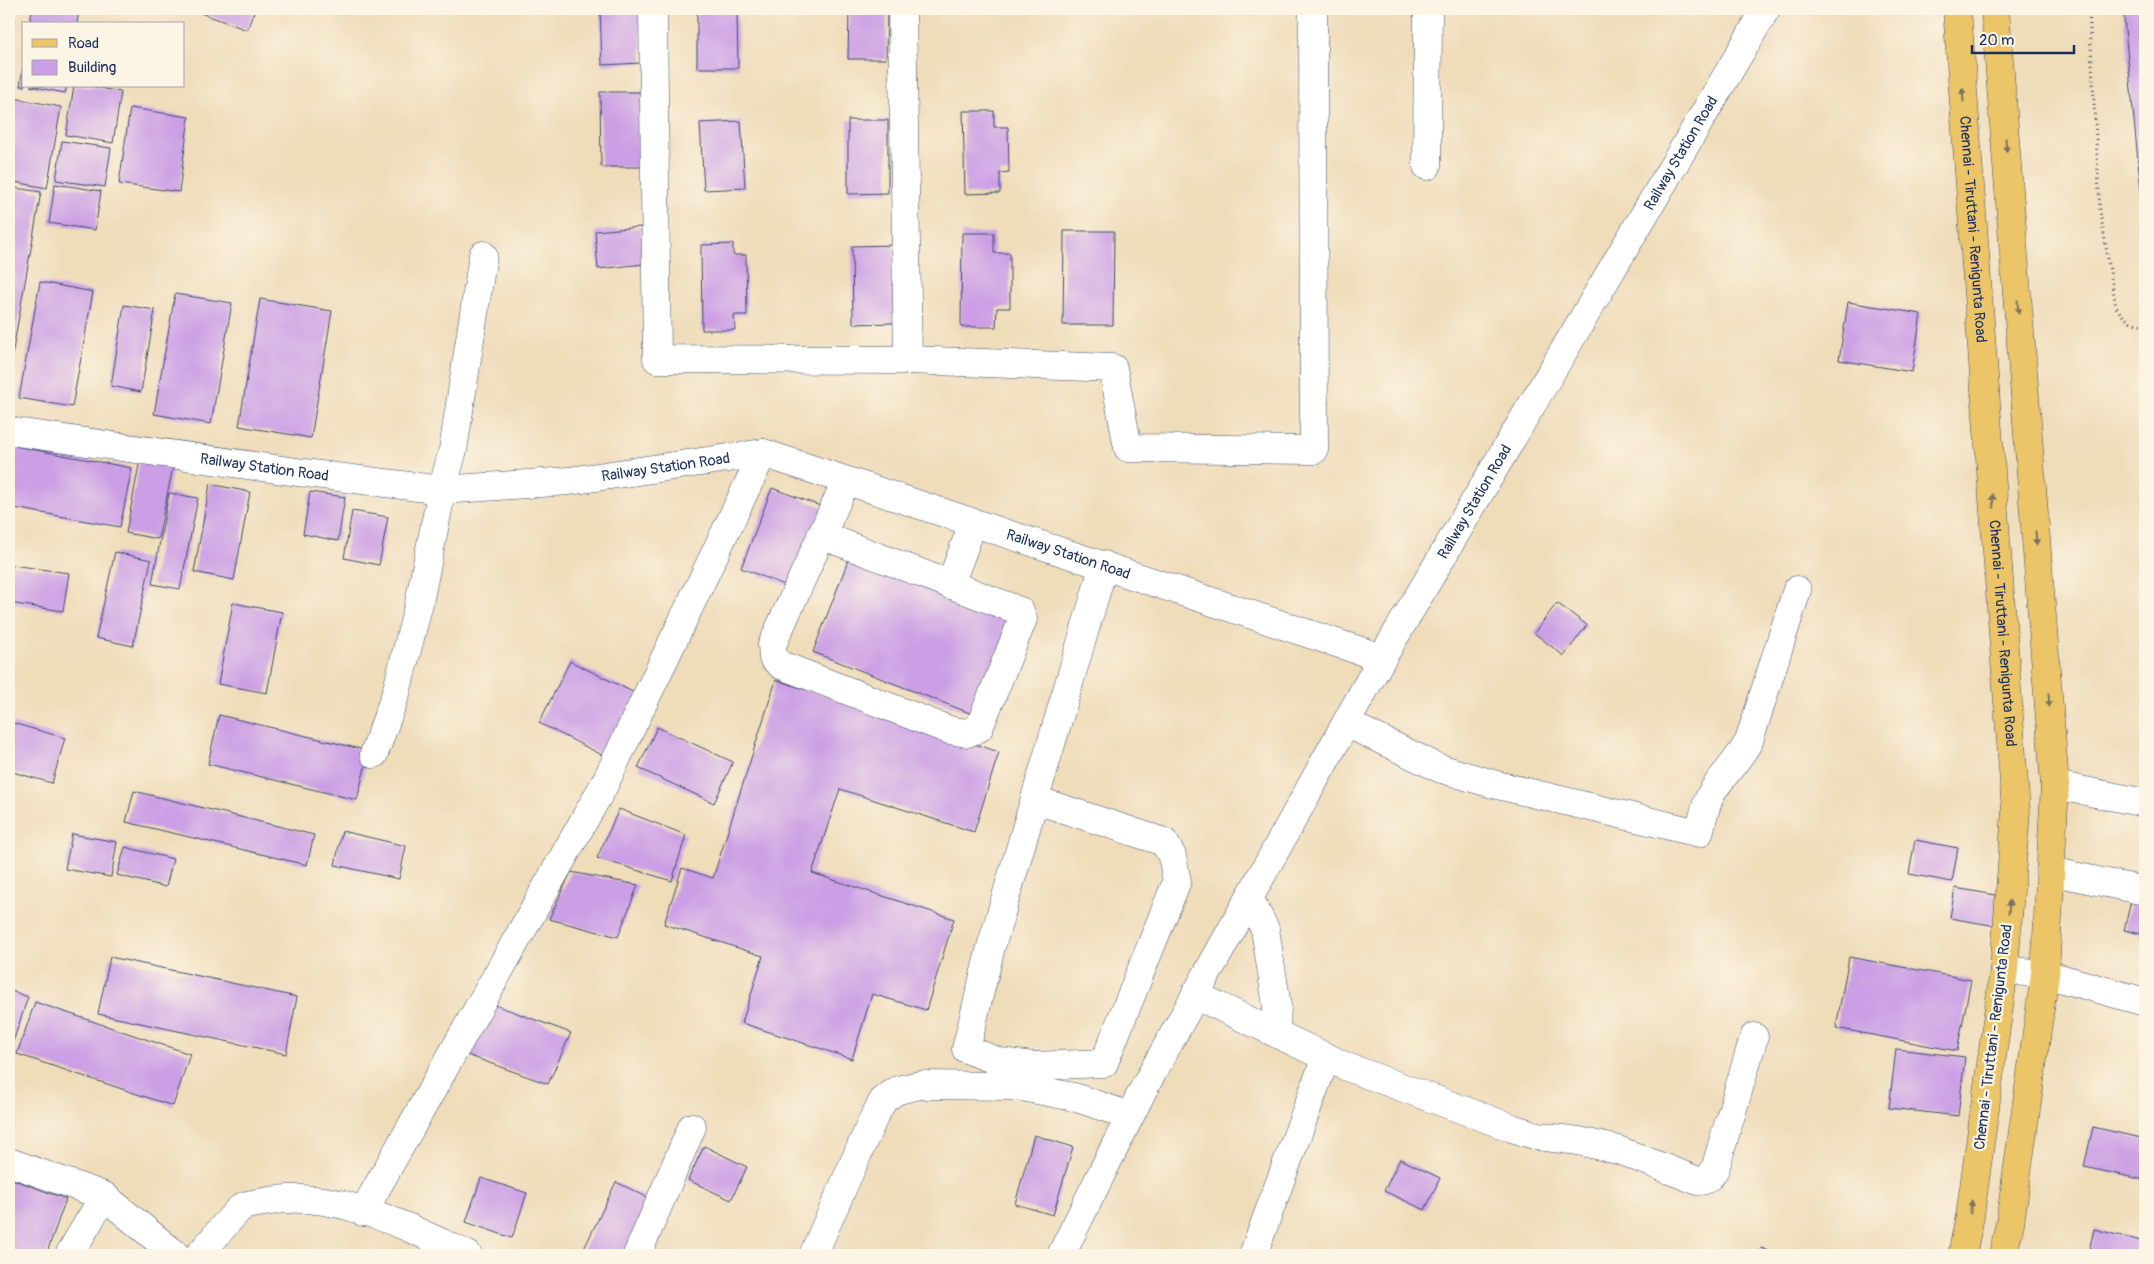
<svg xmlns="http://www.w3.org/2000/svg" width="2154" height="1264" font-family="Pangolin,sans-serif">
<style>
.building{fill:#cb9fe5}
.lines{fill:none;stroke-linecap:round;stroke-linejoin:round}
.minor-casing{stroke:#3b496c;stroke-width:29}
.major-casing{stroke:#3b496c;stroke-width:29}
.path{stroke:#3b496c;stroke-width:3;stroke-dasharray:1 4;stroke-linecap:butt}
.minor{stroke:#fff;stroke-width:28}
.major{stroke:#ecc569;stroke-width:28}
.oneway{fill:#797263}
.labels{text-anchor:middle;stroke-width:4.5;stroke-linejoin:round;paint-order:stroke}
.street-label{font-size:15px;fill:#1b2f5e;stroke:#fcf5e5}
</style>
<rect width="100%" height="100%" fill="#fcf5e5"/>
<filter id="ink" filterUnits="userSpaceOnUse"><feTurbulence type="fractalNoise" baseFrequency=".02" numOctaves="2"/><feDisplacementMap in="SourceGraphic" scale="10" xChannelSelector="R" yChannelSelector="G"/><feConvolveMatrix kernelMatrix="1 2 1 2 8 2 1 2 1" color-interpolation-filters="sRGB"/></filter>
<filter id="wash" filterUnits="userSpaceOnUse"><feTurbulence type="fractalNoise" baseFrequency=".0096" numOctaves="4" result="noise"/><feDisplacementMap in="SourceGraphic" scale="20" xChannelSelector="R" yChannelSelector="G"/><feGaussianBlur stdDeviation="1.12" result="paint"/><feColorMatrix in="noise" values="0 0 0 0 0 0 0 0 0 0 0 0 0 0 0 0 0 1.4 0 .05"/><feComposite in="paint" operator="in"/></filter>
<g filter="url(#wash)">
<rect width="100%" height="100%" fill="#efdcb9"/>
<g id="blocks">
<path class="building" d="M32,9H79L77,24H30Z
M190,9H255L247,30Z
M600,9H639L642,63L602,65Z
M697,9H737L738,68H697Z
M849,9H887L886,59H848Z
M2123,9H2145V221H2144Z
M9,17L15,19L10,45H9Z
M23,67H24V86H20Z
M30,86H67L65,93Z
M74,86H90L121,92L113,143L66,135Z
M600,92H645V167H601Z
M9,97L61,107L47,188L9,181Z
M130,108L189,117L179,192L119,184Z
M963,111H994V127H1008L1009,172L1000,173V193L965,194Z
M848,120H888V193L848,194Z
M741,121L745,188L704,190L700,123Z
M62,141L111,148L105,187L56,180Z
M55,184L101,191L95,230L49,223Z
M9,187L41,192L10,367H9Z
M641,227L644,264L598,269L595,231Z
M1064,231H1114L1113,325H1063Z
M962,233H994V253H1010V308H997L996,327H961Z
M733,244V255H746L747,315H734L735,330H702L701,245Z
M894,245L895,323L853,324L852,246Z
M40,282L93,292L72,407L19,398Z
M175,294L232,303L211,424L154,414Z
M260,299L332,311L311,438L239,426Z
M1848,302L1921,314L1912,372L1839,360Z
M124,305L155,310L141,392L111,386Z
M9,445L132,468L120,527L9,507Z
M141,455L174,462L158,539L126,533Z
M210,484L250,492L234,580L194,572Z
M772,488L823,507L792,588L741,568Z
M310,492L345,497L338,541L303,534Z
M169,493L198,498L180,589L152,584Z
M352,511L388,517L379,565L344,558Z
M115,552L151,560L133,646L96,638Z
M851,553L1018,617L980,717L813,652Z
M12,565L69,573L63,611L9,603Z
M233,603L282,612L267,693L218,684Z
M1557,603L1587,625L1564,656L1534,633Z
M570,661L639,695L608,758L539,723Z
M776,680L999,752L974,832L840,789L812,873L954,919L926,1010L872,994L852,1059L742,1023L763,956L664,924L682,868L713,878Z
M219,715L369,751L357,800L208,764Z
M9,722L65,738L52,783L9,771Z
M657,727L733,762L714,803L638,768Z
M134,791L314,835L307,865L126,822Z
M619,809L686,835L672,881L597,858Z
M342,831L406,846L399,879L335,865Z
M72,834L117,842L111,877L65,869Z
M1915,840L1958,848L1952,882L1909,874Z
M125,847L173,859L166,887L117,875Z
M571,872L638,885L618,937L549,919Z
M1955,888L2007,897L2002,927L1950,918Z
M2132,897L2145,900V935L2124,930Z
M110,957L297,997L286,1054L98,1014Z
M1849,957L1971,980L1957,1051L1836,1028Z
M9,990L28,997L11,1048L9,1047Z
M35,1002L190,1054L173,1106L17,1054Z
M487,1002L571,1033L548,1084L459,1052Z
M1896,1049L1965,1057L1958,1116L1889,1108Z
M2093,1127L2145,1139V1180L2084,1167Z
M1034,1135L1073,1147L1053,1215L1015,1204Z
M704,1146L747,1167L731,1200L688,1180Z
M1400,1159L1440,1178L1425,1210L1384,1191Z
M9,1178L66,1199L46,1255H26L9,1249Z
M481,1178L527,1193L512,1238L466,1222Z
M616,1182L659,1203L634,1255H581Z
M2094,1229L2145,1242V1255H2088Z
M1761,1248L1784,1255H1759Z"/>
</g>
</g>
<g filter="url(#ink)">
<use href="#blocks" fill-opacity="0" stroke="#3b496c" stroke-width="1"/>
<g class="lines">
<g class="minor-casing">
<g id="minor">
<path d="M653,9L657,359L908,360L902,9"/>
<path d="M1427,166L1428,9"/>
<path d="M908,360L1113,368L1128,448L1314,450L1313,9"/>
<path id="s1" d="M9,431L297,472L442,490L569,481L763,453L1382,658L1766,9"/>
<path d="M821,535L1020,611L1023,619L979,728L967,733L949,730L781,665L773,658L772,645L846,481"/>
<path d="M950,585L973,523"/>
<path d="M1346,723L1439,768L1493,784L1699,833C1703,818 1706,801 1714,789C1726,772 1739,759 1749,741L1797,590"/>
<path d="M374,754L396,693L419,603L442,490L453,450L483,255"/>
<path d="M2055,785L2145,803"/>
<path d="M1036,800L1164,842L1172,856L1177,881L1104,1063L1034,1066L1000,1062L966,1049L991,947L1104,565"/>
<path d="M2050,871L2145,891"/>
<path d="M1249,898L1265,929L1277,1006L1276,1033"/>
<path d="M2004,970L2045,974L2145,1002"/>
<path d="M1195,995L1347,1067L1512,1128L1537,1136L1579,1141L1618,1150L1698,1181C1707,1181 1710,1177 1715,1169L1754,1037"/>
<path d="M9,1162L104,1196L176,1255"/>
<path d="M363,1212L604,785L763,453"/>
<path d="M69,1255L104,1196"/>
<path d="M199,1255C207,1247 235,1211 242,1207C248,1204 258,1203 264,1202C334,1187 406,1227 468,1255"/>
<path d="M637,1255L692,1127"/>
<path d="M813,1255L874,1117L884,1099L898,1090L920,1085L1016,1086L1074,1097L1130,1116"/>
<path d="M1061,1255L1145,1086L1382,658"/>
<path d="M1253,1255L1326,1057"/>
</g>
</g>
<g class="major-casing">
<g id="major">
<path id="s2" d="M1957,9L2016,811L2004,970L1970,1216L1962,1255"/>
<path d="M1995,9L2055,785L2045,974L2010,1223L2003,1255"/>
</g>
</g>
<path class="path" d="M2089,9L2100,211L2116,307C2124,319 2130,324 2145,325"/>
<use href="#minor" class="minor"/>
<use href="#major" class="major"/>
</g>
<defs><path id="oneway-solid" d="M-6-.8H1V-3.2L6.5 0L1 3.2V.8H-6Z" transform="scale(1.25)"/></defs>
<g class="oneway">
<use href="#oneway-solid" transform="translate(1963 95) rotate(-94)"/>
<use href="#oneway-solid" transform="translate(2006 145) rotate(86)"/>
<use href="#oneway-solid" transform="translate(2018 307) rotate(86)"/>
<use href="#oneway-solid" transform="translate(1993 501) rotate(-94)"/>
<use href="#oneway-solid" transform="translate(2036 538) rotate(86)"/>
<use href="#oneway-solid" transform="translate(2049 700) rotate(86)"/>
<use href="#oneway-solid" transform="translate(2009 907) rotate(-86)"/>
<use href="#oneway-solid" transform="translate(1971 1207) rotate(-82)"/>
</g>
</g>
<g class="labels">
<g class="street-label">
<text dy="5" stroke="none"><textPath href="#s1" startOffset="1999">Railway Station Road</textPath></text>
<text dy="5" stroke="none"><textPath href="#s2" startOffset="221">Chennai - Tiruttani - Renigunta Road</textPath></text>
<text dy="5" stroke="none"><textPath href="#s1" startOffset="258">Railway Station Road</textPath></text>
<text dy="5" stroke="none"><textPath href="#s1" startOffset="662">Railway Station Road</textPath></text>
<text dy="5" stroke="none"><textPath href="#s1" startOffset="1594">Railway Station Road</textPath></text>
<text dy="5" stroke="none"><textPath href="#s1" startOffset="1082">Railway Station Road</textPath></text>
<text dy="5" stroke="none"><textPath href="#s2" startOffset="626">Chennai - Tiruttani - Renigunta Road</textPath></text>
<text transform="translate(1993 1037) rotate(-83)" y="5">Chennai - Tiruttani - Renigunta Road</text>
</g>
</g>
<rect width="2154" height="1264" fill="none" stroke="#fcf5e5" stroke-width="30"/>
<rect x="22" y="22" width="162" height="65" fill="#fcf5e5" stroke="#a2a6af"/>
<rect x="32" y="39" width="25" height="8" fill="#ecc569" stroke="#a2a6af"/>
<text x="68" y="48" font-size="15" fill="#1b2f5e">Road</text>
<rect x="32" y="60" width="25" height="15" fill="#cb9fe5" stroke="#a2a6af"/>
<text x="68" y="72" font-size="15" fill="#1b2f5e">Building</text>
<path d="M1972 45v8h102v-8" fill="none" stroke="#1b2f5e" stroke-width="2.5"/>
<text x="1979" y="45" font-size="15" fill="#1b2f5e" stroke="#fcf5e5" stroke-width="4" paint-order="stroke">20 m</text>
</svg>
